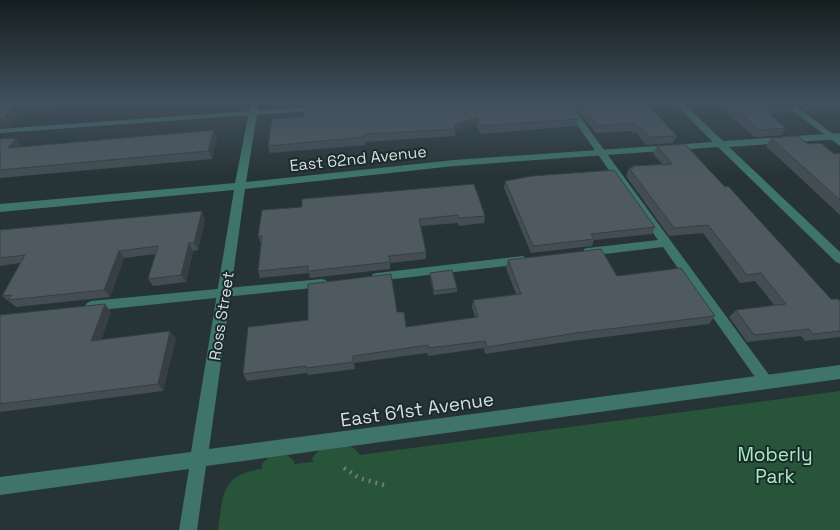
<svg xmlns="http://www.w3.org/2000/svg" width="840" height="530" font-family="'Space Grotesk',sans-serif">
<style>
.green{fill:#285439}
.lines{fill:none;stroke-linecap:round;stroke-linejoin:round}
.path{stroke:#6e7a7b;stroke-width:4.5;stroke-dasharray:2 5;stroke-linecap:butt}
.service{fill:#3e746a;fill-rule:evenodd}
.minor{fill:#3e746a;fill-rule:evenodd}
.wall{fill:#434d53}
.shaded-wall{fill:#373f43}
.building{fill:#4e5a60;stroke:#373f43}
.labels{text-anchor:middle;stroke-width:4;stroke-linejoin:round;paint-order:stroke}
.street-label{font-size:16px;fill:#d5dedf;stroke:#1d2a2c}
.near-street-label{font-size:19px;fill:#d5dedf;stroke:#1d2a2c}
.near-park-label{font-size:19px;fill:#a3efbd;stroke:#1d2a2c}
</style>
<rect width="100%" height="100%" fill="#273436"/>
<path class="green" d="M840,391V530H218C223,495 221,474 262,469V464L270,456L287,455L294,461V464L313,462L312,458C325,441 347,437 360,455Z"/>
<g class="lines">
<path class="path" d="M344,468L359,478L384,485"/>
<path class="service" d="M561,102H569L772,379L774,383L772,387L767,389L762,387L663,247L588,256L584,255L583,252L584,249L588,248L658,240Z
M781,102H790L840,139V146Z
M320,106L324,108L323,110L0,133V129Z
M523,256L529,260L523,264L377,281L373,280L371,277L373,274L377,273Z
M322,279L326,280L328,283L326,286L322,287L91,311L87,309L85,306L87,303L91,301Z"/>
<path class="minor" d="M251,102H259L246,182L454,160L713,142L673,102H682L723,141L840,133V139L729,147L840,252V264L836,262L718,147L454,166L245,189L209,449L840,365V379L206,466L197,530H179L189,469L0,495V477L191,452L234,190L0,212V204L235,183Z"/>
</g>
<path class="wall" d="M0,102H65L61,108L21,111L9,126Z
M306,102H337L306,104Z
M572,102H645L677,136L673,143L646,145L637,133H633L631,131L596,133Z
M713,102H793L797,105L792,112L770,114L786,128L782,135L755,137Z
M794,102H840V109L806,111Z
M305,105L578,119L576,126L480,134L476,124L455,132V136L365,142V145L270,153L268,146L304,117Z
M16,138L22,146L21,147L217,138L212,159L0,178V139Z
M771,138L808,144L834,154L840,153V215L766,146Z
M657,146L831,299L840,301V337L805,341L801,336L747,342L729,317L736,310L774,305L755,281L740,283L703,233L669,236L626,176L629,168H631L632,166L662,164L653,154Z
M505,181L655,227L652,234L594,240L592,246L531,253L504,188Z
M302,207L485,216L484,223L459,226L458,223L421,226L426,252V259L390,263V269L310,278L309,273L260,278L258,271L261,244L258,236Z
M205,219L198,250L193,251L186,282L153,286L148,279L156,254L124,258L110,297L16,307L2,296L20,263L0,266V230Z
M508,260L617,276L715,316L709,324L573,341L485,354L484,348L428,356L427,353L354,363L355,369L308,375L307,373L247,381L243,374L397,312L406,327L475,318L472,307L473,300L516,294L506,268Z
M430,273L457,288V292L434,295L430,277Z
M111,312L101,340L176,338L163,391L0,412V315Z"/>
<path class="shaded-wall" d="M57,102H65L61,108Z
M16,103L21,111L9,126L0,128V119Z
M477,117L476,124L455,132V129L454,125Z
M214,130L217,138L212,159L208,151Z
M16,138L22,146L14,156L8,148Z
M202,211L205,219L198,250L194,243Z
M189,243L193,251L186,282L181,275Z
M119,251L124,258L110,297L104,290Z
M105,304L111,312L98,348L91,341Z
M170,331L176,338L163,391L158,384Z"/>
<path class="building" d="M0,102H31L16,103L3,119H0Z
M346,102H566L578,119L481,126L477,117L454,125L455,129L364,134V137L268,146L272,119L304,117L305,105Z
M580,102H645L677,136L650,137L640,126H636L634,123L598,126Z
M725,102H793L797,105L762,108L786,128L760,130Z
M808,102H834L810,104Z
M214,130L208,151L0,170V139L16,138L8,148Z
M798,136L808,144L821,143L834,154L840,153V200L771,138Z
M685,144L725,187L728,186L831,299H838L840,301V331L813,334L809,329L754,335L736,310L786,304L761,273L747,275L708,225L674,228L629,168H633L632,166L672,164L657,146Z
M614,170L655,227L591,234L594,239L533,246L505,181L532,176Z
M474,184L485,216L459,218L458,215L419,219L426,252L389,256L390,262L308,271V266L258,271L262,236H258L262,210L302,207V199Z
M202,211L194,243H189L181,275L148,279L158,246L119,251L104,290L8,300L12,295L2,296L25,255L0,258V230Z
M601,249L617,276L681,268L715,316L576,333L487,347L485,341L428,348V345L353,356V362L306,368V366L243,374L248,327L308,320V284L391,274L397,312H404L406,327L478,317L473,300L521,294L508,260Z
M452,270L457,288L434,291L430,273Z
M105,304L91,341L170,331L158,384L0,404V315Z"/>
<linearGradient id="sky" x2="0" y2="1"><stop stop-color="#151d1e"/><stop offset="0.58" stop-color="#41505d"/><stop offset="1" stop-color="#41505d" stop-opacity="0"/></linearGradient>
<rect width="840" height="176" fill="url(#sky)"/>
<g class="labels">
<g class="street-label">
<text transform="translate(358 158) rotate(-6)" y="6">East 62nd Avenue</text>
<text transform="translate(221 316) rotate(-81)" y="6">Ross Street</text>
</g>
<g class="near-street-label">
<text transform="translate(417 409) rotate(-8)" y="7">East 61st Avenue</text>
</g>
<g class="near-park-label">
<text x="775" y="461">Moberly<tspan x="775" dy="22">Park</tspan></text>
</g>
</g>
</svg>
